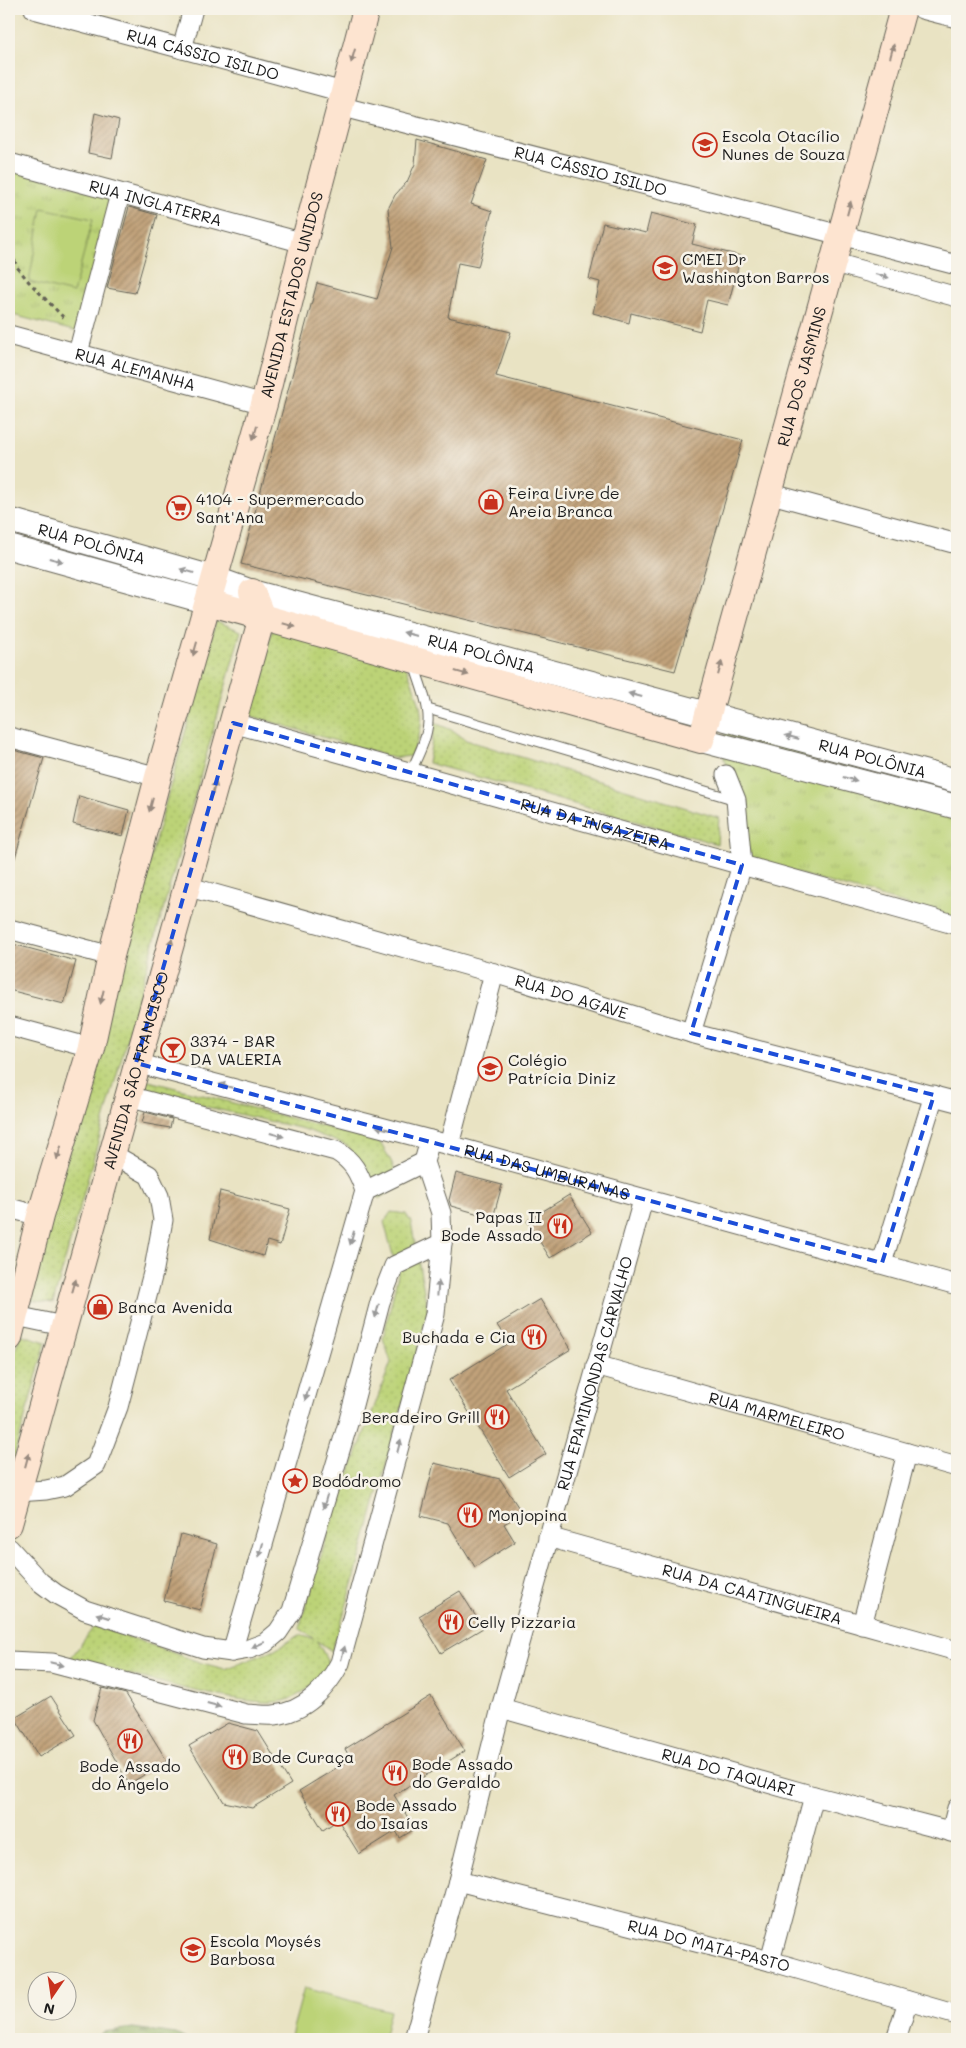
<svg xmlns="http://www.w3.org/2000/svg" width="966" height="2048" font-family="Mali,sans-serif">
<style>
.grass{fill:url(#grass-dots);stroke:#6c784a}
.forest{fill:url(#forest-firs);stroke:#586842}
.park{fill:url(#park-tufts);stroke:#6c784a}
.pitch{fill:#bcd377;stroke:#6c784a}
.building{fill:url(#building-hatch)}
.lines{fill:none;stroke-linecap:round;stroke-linejoin:round}
.service-casing{stroke:#646256;stroke-width:11}
.minor-casing{stroke:#646256;stroke-width:21}
.tertiary-casing{stroke:#646256;stroke-width:26}
.secondary-casing{stroke:#646256;stroke-width:28}
.path{stroke:#646256;stroke-width:3;stroke-dasharray:4 4;stroke-linecap:butt}
.service{stroke:#fff;stroke-width:9}
.minor{stroke:#fff;stroke-width:19}
.tertiary{stroke:#fff;stroke-width:24}
.secondary{stroke:#fde4d0;stroke-width:26}
.oneway{fill:#988a7f}
.oneway2{fill:#999}
.marked{fill:none;stroke:#1d4ed8;stroke-width:4;stroke-dasharray:10 6;stroke-linejoin:round}
.labels{text-anchor:middle;stroke-width:5;stroke-linejoin:round;paint-order:stroke}
.street-label{font-size:16px;fill:#1c1c1c;stroke:#f7f3e8}
.poi-label{font-size:16px;fill:#1c1c1c;stroke:#f7f3e8;text-anchor:start}
</style>
<defs>
<pattern id="grass-dots" width="8" height="8" patternUnits="userSpaceOnUse" patternTransform="scale(1.25)"><rect width="8" height="8" fill="#bcd377"/><path d="M2 2h.1M6 6h.1" fill="none" stroke="#a1b566" stroke-width="1.8" stroke-linecap="round"/></pattern>
<pattern id="forest-firs" width="22" height="20" patternUnits="userSpaceOnUse" patternTransform="scale(1.25)"><rect width="22" height="20" fill="#95b568"/><path d="M5 1l3.5 6h-7zM16 11l3.5 6h-7z" fill="#799255"/></pattern>
<pattern id="park-tufts" width="24" height="20" patternUnits="userSpaceOnUse" patternTransform="scale(1.25)"><rect width="24" height="20" fill="#bcd377"/><path d="M3 7l-1-3M5 7V3M7 7l1-3M15 17l-1-3M17 17v-4M19 17l1-3" fill="none" stroke="#a1b566"/></pattern>
<pattern id="building-hatch" width="6" height="6" patternUnits="userSpaceOnUse" patternTransform="scale(1.25)"><rect width="6" height="6" fill="#c1a27a"/><path d="M-1 1l2-2M0 6l6-6M5 7l2-2" fill="none" stroke="#9c8363"/></pattern>
</defs>
<rect width="100%" height="100%" fill="#f7f3e8"/>
<filter id="ink" filterUnits="userSpaceOnUse"><feTurbulence type="fractalNoise" baseFrequency=".02" numOctaves="2"/><feDisplacementMap in="SourceGraphic" scale="10" xChannelSelector="R" yChannelSelector="G"/><feConvolveMatrix kernelMatrix="1 2 1 2 8 2 1 2 1" color-interpolation-filters="sRGB"/></filter>
<filter id="wash" filterUnits="userSpaceOnUse"><feTurbulence type="fractalNoise" baseFrequency=".0096" numOctaves="4" result="noise"/><feDisplacementMap in="SourceGraphic" scale="20" xChannelSelector="R" yChannelSelector="G"/><feGaussianBlur stdDeviation="1.12" result="paint"/><feColorMatrix in="noise" values="0 0 0 0 0 0 0 0 0 0 0 0 0 0 0 0 0 1.4 0 .05"/><feComposite in="paint" operator="in"/></filter>
<g filter="url(#wash)">
<rect width="100%" height="100%" fill="#e9e3c3"/>
<path class="grass" d="M216,621L241,631L53,1303L28,1300Z
M273,628L406,666C419,702 431,719 410,756L394,758L248,715Z
M435,723L454,731L466,740L719,818L717,844L428,763Z
M725,725L957,786V798L725,736Z
M145,1080L379,1141L390,1159L400,1183L379,1199L348,1146L304,1129L141,1092Z
M391,1212L406,1214L411,1222L428,1312L351,1591L332,1651L317,1641L330,1665C318,1681 306,1693 287,1700C252,1712 113,1669 70,1659L95,1625L202,1663L225,1669L275,1650L299,1635L314,1639L299,1628L332,1520L391,1362L383,1338L398,1274L384,1222Z
M20,1334L46,1342L9,1475V1374Z"/>
<path class="forest" d="M133,2028L176,2034L186,2039H97L102,2032Z"/>
<path class="park" d="M9,168L114,198L78,332L9,314Z
M723,755L957,815V919L751,860Z"/>
<path class="pitch" d="M42,208L93,219L73,293L29,282Z
M304,1988L390,2011L383,2039H290Z"/>
<g id="blocks">
<path class="building" d="M95,113L119,120L112,158L88,153Z
M417,140L487,160L471,204L492,211L478,267L458,263L448,317L511,332L496,376L743,440L675,671L241,564L317,283L377,299L393,247L388,209L395,195L407,182L415,164Z
M129,207L157,215L135,293L107,288Z
M651,213L697,225L692,244L741,256L728,305L707,300L700,331L631,313L629,323L593,313L600,282L589,279L603,223L646,233Z
M9,749L44,758L14,861L9,860Z
M79,796L129,810L123,836L73,824Z
M9,943L76,961L64,1004L9,990Z
M145,1112L172,1119L170,1128L142,1123Z
M456,1173L502,1185L493,1218L451,1206L449,1200Z
M220,1191L290,1209L280,1245L267,1241L263,1256L210,1239Z
M569,1195L592,1232L550,1258L527,1221Z
M540,1299L571,1349L506,1389L546,1454L509,1477L449,1380L509,1343L497,1325Z
M434,1463L500,1479L522,1513L504,1524L515,1542L475,1567L448,1523L421,1516Z
M181,1534L217,1544L200,1610L164,1601Z
M460,1591L483,1628L441,1653L419,1616Z
M102,1688L126,1694L167,1761L129,1784L93,1720Z
M51,1696L76,1735L39,1757L15,1718Z
M431,1696L465,1751L394,1795L415,1829L400,1838L396,1831L359,1854L338,1820L323,1830L299,1791L351,1759L345,1749Z
M228,1723L258,1731L291,1784L252,1808L224,1802L189,1746Z"/>
</g>
</g>
<g filter="url(#ink)">
<use href="#blocks" fill-opacity="0" stroke="#646256" stroke-width="1"/>
<g class="lines">
<g class="service-casing">
<path id="service" d="M428,709L736,800
M410,773C435,722 432,717 414,665"/>
</g>
<g class="minor-casing">
<g id="minor">
<path id="s1" d="M34,9L343,92"/>
<path d="M922,9L957,18"/>
<path d="M182,49L193,9"/>
<path id="s2" d="M339,106L957,265"/>
<path id="s3" d="M9,163L304,243"/>
<path d="M835,263L957,297"/>
<path id="s4" d="M9,335L264,404"/>
<path d="M78,353L120,194"/>
<path d="M768,493L957,544"/>
<path id="s5" d="M233,723L957,925"/>
<path d="M9,737L158,777"/>
<path id="s6" d="M186,886L494,973L691,1033L957,1102"/>
<path d="M9,929L111,956"/>
<path d="M9,1026L91,1048"/>
<path d="M691,1033L742,865L736,800L726,775"/>
<path id="s7" d="M136,1063L449,1145L957,1285"/>
<path d="M128,1096L336,1151C353,1161 359,1173 365,1191L232,1652"/>
<path d="M449,1145L494,973"/>
<path d="M365,1191L424,1162"/>
<path d="M9,1208L40,1216"/>
<path d="M882,1263L934,1095"/>
<path d="M16,1316L63,1326"/>
<path id="s8" d="M596,1365L957,1467"/>
<path d="M18,1492L46,1490L65,1486L96,1465L118,1407L154,1269L163,1220L159,1196L149,1175L112,1154"/>
<path id="s9" d="M548,1537L957,1651"/>
<path d="M9,1548L40,1582L56,1594L85,1610L203,1648L232,1652L249,1649L265,1643L278,1632L292,1611L349,1420L380,1302L394,1266L442,1243"/>
<path d="M862,1625L907,1453"/>
<path d="M9,1661L52,1663L246,1714C255,1714 265,1716 274,1715C305,1712 327,1688 340,1663L435,1314L442,1243L441,1213L424,1162L430,1140"/>
<path id="s10" d="M501,1708L814,1796L957,1833"/>
<path d="M951,1832L957,1808"/>
<path id="s11" d="M458,1881L770,1961L957,2015"/>
<path d="M770,1961L814,1796"/>
<path id="s12" d="M414,2039L458,1881L501,1708L643,1200"/>
<path d="M896,2039L908,2001"/>
</g>
</g>
<g class="tertiary-casing">
<g id="tertiary">
<path id="s13" d="M9,520L213,578L252,592L957,781"/>
<path d="M9,547L208,602"/>
<path d="M701,740L957,807"/>
</g>
</g>
<g class="secondary-casing">
<g id="secondary">
<path id="s14" d="M208,602L701,740L903,9"/>
<path id="s15" d="M9,1338L40,1216L91,1048L111,956L158,777L264,404L304,243L366,9"/>
<path id="s16" d="M9,1524L262,617L252,592"/>
</g>
</g>
<path class="path" d="M9,245L17,267L29,282L65,319"/>
<use href="#service" class="service"/>
<use href="#minor" class="minor"/>
<use href="#tertiary" class="tertiary"/>
<use href="#secondary" class="secondary"/>
</g>
<defs><path id="oneway-solid" d="M-6-.8H1V-3.2L6.5 0L1 3.2V.8H-6Z" transform="scale(1.25)"/></defs>
<g class="oneway">
<use href="#oneway-solid" transform="translate(892 51) rotate(-75)"/>
<use href="#oneway-solid" transform="translate(353 56) rotate(106)"/>
<use href="#oneway-solid" transform="translate(849 208) rotate(-75)"/>
<use href="#oneway-solid" transform="translate(255 433) rotate(106)"/>
<use href="#oneway-solid" transform="translate(289 625) rotate(16)"/>
<use href="#oneway-solid" transform="translate(195 649) rotate(106)"/>
<use href="#oneway-solid" transform="translate(720 668) rotate(-75)"/>
<use href="#oneway-solid" transform="translate(462 673) rotate(16)"/>
<use href="#oneway-solid" transform="translate(214 788) rotate(-74)"/>
<use href="#oneway-solid" transform="translate(151 805) rotate(105)"/>
<use href="#oneway-solid" transform="translate(170 945) rotate(-74)"/>
<use href="#oneway-solid" transform="translate(102 997) rotate(103)"/>
<use href="#oneway-solid" transform="translate(59 1153) rotate(107)"/>
<use href="#oneway-solid" transform="translate(74 1286) rotate(-74)"/>
<use href="#oneway-solid" transform="translate(27 1460) rotate(-75)"/>
</g>
<g class="oneway2">
<use href="#oneway-solid" transform="translate(882 276) rotate(15)"/>
<use href="#oneway-solid" transform="translate(56 560) rotate(15)"/>
<use href="#oneway-solid" transform="translate(187 571) rotate(-164)"/>
<use href="#oneway-solid" transform="translate(410 634) rotate(-165)"/>
<use href="#oneway-solid" transform="translate(635 695) rotate(-165)"/>
<use href="#oneway-solid" transform="translate(792 737) rotate(-165)"/>
<use href="#oneway-solid" transform="translate(850 779) rotate(15)"/>
<use href="#oneway-solid" transform="translate(226 1086) rotate(-165)"/>
<use href="#oneway-solid" transform="translate(383 1128) rotate(-165)"/>
<use href="#oneway-solid" transform="translate(277 1135) rotate(15)"/>
<use href="#oneway-solid" transform="translate(352 1238) rotate(106)"/>
<use href="#oneway-solid" transform="translate(438 1288) rotate(-85)"/>
<use href="#oneway-solid" transform="translate(377 1311) rotate(105)"/>
<use href="#oneway-solid" transform="translate(307 1394) rotate(106)"/>
<use href="#oneway-solid" transform="translate(399 1446) rotate(-75)"/>
<use href="#oneway-solid" transform="translate(325 1502) rotate(106)"/>
<use href="#oneway-solid" transform="translate(261 1550) rotate(106)"/>
<use href="#oneway-solid" transform="translate(103 1616) rotate(-162)"/>
<use href="#oneway-solid" transform="translate(258 1645) rotate(155)"/>
<use href="#oneway-solid" transform="translate(343 1653) rotate(-75)"/>
<use href="#oneway-solid" transform="translate(57 1664) rotate(13)"/>
<use href="#oneway-solid" transform="translate(214 1705) rotate(15)"/>
</g>
</g>
<path class="marked" d="M233,723L742,865L691,1033L934,1095L882,1263L136,1063Z"/>
<defs>
<g id="school-ring" transform="scale(1.25)"><circle r="9.5" fill="#f7f3e8" stroke="#c8321e" stroke-width="1.5"/><path d="M0-5L7-2L0 1L-7-2ZM-4 1L0 2.5L4 1V4Q0 6-4 4Z" fill="#c8321e"/></g>
<g id="shop-ring" transform="scale(1.25)"><circle r="9.5" fill="#f7f3e8" stroke="#c8321e" stroke-width="1.5"/><path d="M-5-2.5h2.3a2.7 3.5 0 0 1 5.4 0H5L5.5 6h-11ZM-1.5-2.5h3a1.5 2.3 0 0 0-3 0Z" fill="#c8321e"/></g>
<g id="supermarket-ring" transform="scale(1.25)"><circle r="9.5" fill="#f7f3e8" stroke="#c8321e" stroke-width="1.5"/><path d="M-6-5.5h2.5l.6 2H6L4.5 2H-2.5L-4.4-4H-6ZM-1.5 3.2a1.3 1.3 0 1 0 .1 0ZM3 3.2a1.3 1.3 0 1 0 .1 0Z" fill="#c8321e"/></g>
<g id="bar-ring" transform="scale(1.25)"><circle r="9.5" fill="#f7f3e8" stroke="#c8321e" stroke-width="1.5"/><path d="M-6-5H6L.8 .8V4.5H3.5V6h-7V4.5H-.8V.8Z" fill="#c8321e"/></g>
<g id="restaurant-ring" transform="scale(1.25)"><circle r="9.5" fill="#f7f3e8" stroke="#c8321e" stroke-width="1.5"/><path d="M-5-6h1v4h1v-4h1v4h1v-4h1v5L-1.5 .5V6h-2V.5L-5-1ZM5-6V6H3V1.5H1.5Q1.5-4 5-6Z" fill="#c8321e"/></g>
<g id="sight-ring" transform="scale(1.25)"><circle r="9.5" fill="#f7f3e8" stroke="#c8321e" stroke-width="1.5"/><path d="M0-6L1.8-2.2L6-1.7L2.9 1.2L3.7 5.4L0 3.3L-3.7 5.4L-2.9 1.2L-6-1.7L-1.8-2.2Z" fill="#c8321e"/></g>
</defs>
<g fill-rule="evenodd">
<use href="#school-ring" x="705" y="145"/>
<use href="#school-ring" x="665" y="268"/>
<use href="#shop-ring" x="491" y="502"/>
<use href="#supermarket-ring" x="179" y="508"/>
<use href="#bar-ring" x="173" y="1050"/>
<use href="#school-ring" x="490" y="1069"/>
<use href="#restaurant-ring" x="560" y="1226"/>
<use href="#shop-ring" x="100" y="1307"/>
<use href="#restaurant-ring" x="534" y="1337"/>
<use href="#restaurant-ring" x="497" y="1417"/>
<use href="#sight-ring" x="295" y="1481"/>
<use href="#restaurant-ring" x="470" y="1515"/>
<use href="#restaurant-ring" x="451" y="1622"/>
<use href="#restaurant-ring" x="130" y="1741"/>
<use href="#restaurant-ring" x="235" y="1757"/>
<use href="#restaurant-ring" x="395" y="1773"/>
<use href="#restaurant-ring" x="338" y="1814"/>
<use href="#school-ring" x="193" y="1950"/>
</g>
<g class="labels">
<g class="street-label">
<text dy="6" stroke="none"><textPath href="#s1" startOffset="175">RUA CÁSSIO ISILDO</textPath></text>
<text dy="6" stroke="none"><textPath href="#s2" startOffset="260">RUA CÁSSIO ISILDO</textPath></text>
<text dy="6" stroke="none"><textPath href="#s3" startOffset="152">RUA INGLATERRA</textPath></text>
<text dy="6" stroke="none"><textPath href="#s15" startOffset="1081">AVENIDA ESTADOS UNIDOS</textPath></text>
<text dy="6" stroke="none"><textPath href="#s4" startOffset="131">RUA ALEMANHA</textPath></text>
<text dy="6" stroke="none"><textPath href="#s14" startOffset="889">RUA DOS JASMINS</textPath></text>
<text dy="6" stroke="none"><textPath href="#s13" startOffset="86">RUA POLÔNIA</textPath></text>
<text dy="6" stroke="none"><textPath href="#s13" startOffset="491">RUA POLÔNIA</textPath></text>
<text dy="6" stroke="none"><textPath href="#s13" startOffset="896">RUA POLÔNIA</textPath></text>
<text dy="6" stroke="none"><textPath href="#s5" startOffset="376">RUA DA INGAZEIRA</textPath></text>
<text dy="6" stroke="none"><textPath href="#s6" startOffset="401">RUA DO AGAVE</textPath></text>
<text dy="6" stroke="none"><textPath href="#s16" startOffset="471">AVENIDA SÃO FRANCISCO</textPath></text>
<text dy="6" stroke="none"><textPath href="#s7" startOffset="425">RUA DAS UMBURANAS</textPath></text>
<text dy="6" stroke="none"><textPath href="#s12" startOffset="690">RUA EPAMINONDAS CARVALHO</textPath></text>
<text dy="6" stroke="none"><textPath href="#s8" startOffset="188">RUA MARMELEIRO</textPath></text>
<text dy="6" stroke="none"><textPath href="#s9" startOffset="212">RUA DA CAATINGUEIRA</textPath></text>
<text dy="6" stroke="none"><textPath href="#s10" startOffset="236">RUA DO TAQUARI</textPath></text>
<text dy="6" stroke="none"><textPath href="#s11" startOffset="259">RUA DO MATA-PASTO</textPath></text>
</g>
<g class="poi-label">
<text x="722" y="142">Escola Otacílio<tspan x="722" dy="18">Nunes de Souza</tspan></text>
<text x="682" y="265">CMEI Dr<tspan x="682" dy="18">Washington Barros</tspan></text>
<text x="508" y="499">Feira Livre de<tspan x="508" dy="18">Areia Branca</tspan></text>
<text x="196" y="505">4104 - Supermercado<tspan x="196" dy="18">Sant'Ana</tspan></text>
<text x="190" y="1047">3374 - BAR<tspan x="190" dy="18">DA VALERIA</tspan></text>
<text x="508" y="1066">Colégio<tspan x="508" dy="18">Patrícia Diniz</tspan></text>
<text x="542" y="1223" text-anchor="end">Papas II<tspan x="542" dy="18">Bode Assado</tspan></text>
<text x="118" y="1313">Banca Avenida</text>
<text x="516" y="1343" text-anchor="end">Buchada e Cia</text>
<text x="480" y="1423" text-anchor="end">Beradeiro Grill</text>
<text x="312" y="1487">Bodódromo</text>
<text x="488" y="1521">Monjopina</text>
<text x="468" y="1628">Celly Pizzaria</text>
<text x="252" y="1763">Bode Curaça</text>
<text x="412" y="1770">Bode Assado<tspan x="412" dy="18">do Geraldo</tspan></text>
<text x="130" y="1772" text-anchor="middle">Bode Assado<tspan x="130" dy="18">do Ângelo</tspan></text>
<text x="356" y="1811">Bode Assado<tspan x="356" dy="18">do Isaías</tspan></text>
<text x="210" y="1947">Escola Moysés<tspan x="210" dy="18">Barbosa</tspan></text>
</g>
</g>
<rect width="966" height="2048" fill="none" stroke="#f7f3e8" stroke-width="30"/>
<g transform="translate(52 1996) rotate(193)"><circle r="24" fill="#f7f3e8" stroke="#9f9d96"/>
<path d="M0-4L9 19L0 12L-9 19Z" fill="#c8321e"/>
<text y="-8" font-size="14" font-weight="bold" text-anchor="middle" fill="#1c1c1c">N</text>
</g>
</svg>
